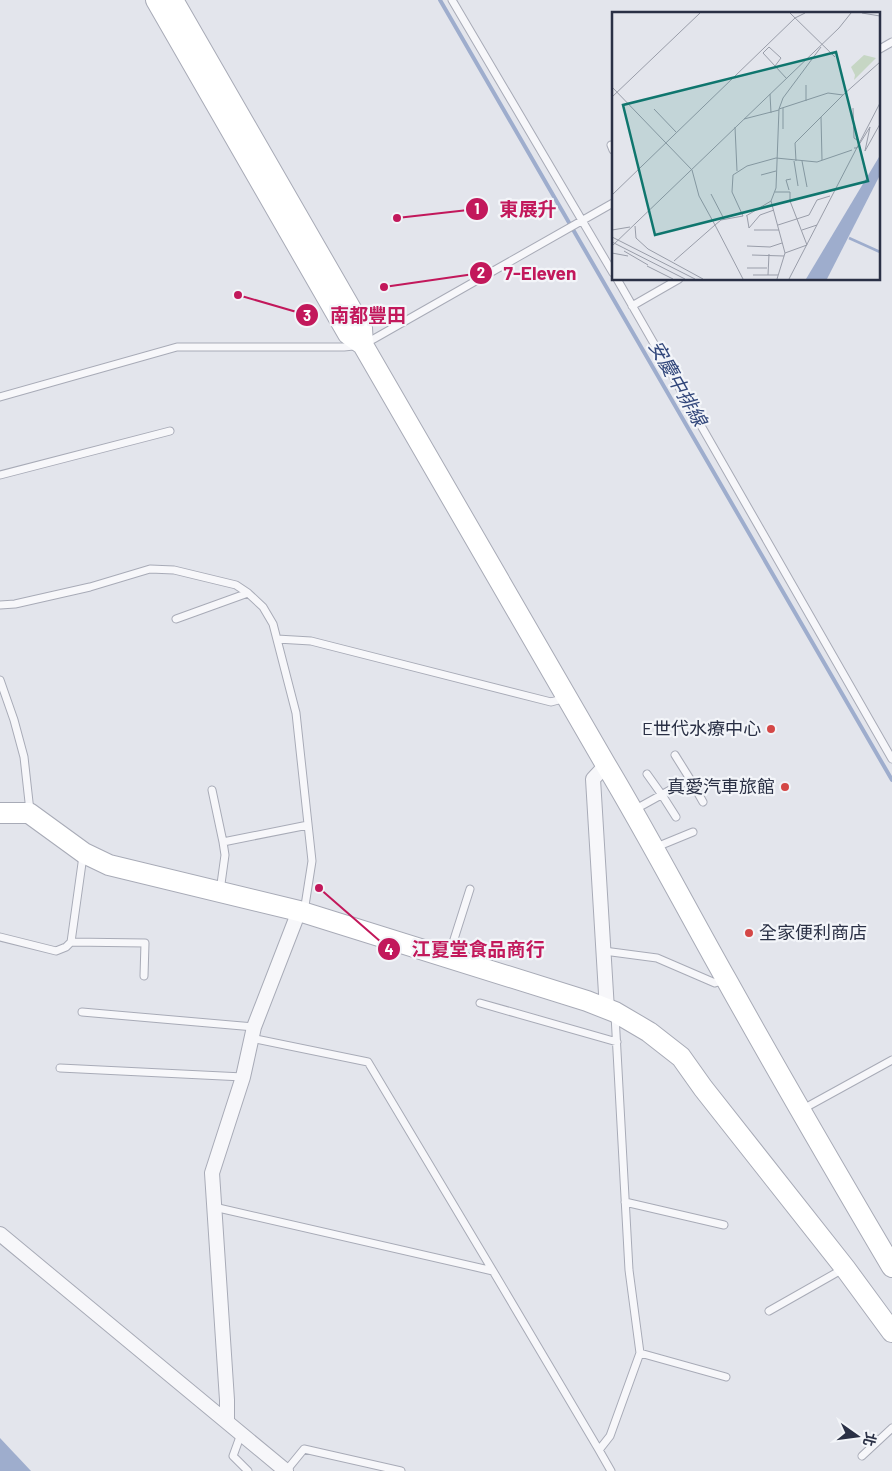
<svg xmlns="http://www.w3.org/2000/svg" width="892" height="1471" font-family="Barlow,'Noto Sans TC',sans-serif">
<style>
.water{fill:#9eadcd}
.lines{fill:none;stroke-linecap:round;stroke-linejoin:round}
.stream{stroke:#9eadcd;stroke-width:4}
.lane-casing{stroke:#a8abb7;stroke-width:9}
.street-casing{stroke:#a8abb7;stroke-width:16}
.secondary-casing{stroke:#a8abb7;stroke-width:22}
.lane{stroke:#f7f7fa;stroke-width:7}
.street{stroke:#f7f7fa;stroke-width:14}
.secondary{stroke:#fff;stroke-width:20}
.poi-dot{fill:#d44746;stroke:#f3f5f9;stroke-width:2}
.labels{text-anchor:middle;stroke-width:4.5;stroke-linejoin:round;paint-order:stroke}
.poi-label{font-size:18px;fill:#2a3045;stroke:#f3f5f9;text-anchor:end}
.water-label{font-size:19px;font-style:italic;fill:#32477b;stroke:#f3f5f9}
.inset-river{fill:none;stroke:#9eadcd;stroke-width:2.5}
.inset-road{fill:none;stroke:#999da9;stroke-width:1}
.view{fill:#0f766e;fill-opacity:0.15;stroke:#0f766e;stroke-width:2.5}
.inset-edge{fill:none;stroke:#2a3045;stroke-width:2.5}
.leader{fill:none;stroke:#c2185b;stroke-width:2}
.callout-dot{fill:#c2185b;stroke:#f3f5f9;stroke-width:2}
.mark-label{font-size:15px;text-anchor:middle;font-weight:bold;fill:#fff}
.callout-label{font-size:19px;text-anchor:middle;font-weight:bold;fill:#c2185b;stroke:#f3f5f9;stroke-width:4.5;stroke-linejoin:round;paint-order:stroke}
</style>
<rect width="100%" height="100%" fill="#e3e5ec"/>
<path class="water" d="M0,1438L31,1471H0Z"/>
<g class="lines">
<path class="stream" d="M440,0L892,780"/>
<g class="lane-casing">
<path id="lane" d="M452,0L613,273
M878,50L892,42
M611,145L613,150
M617,279L892,759
M632,306L679,279
M0,397L177,347H344L363,345L613,203
M0,475L170,431
M0,605L15,604L90,587L150,569L174,570L236,585L248,593L263,607L273,624L296,713L312,861L304,912
M176,619L248,593
M277,639L311,641L551,702L566,698
M0,680L14,720L24,757L30,811
M675,755L690,779L703,802
M647,774L662,795L676,817
M212,790L223,842L225,855L220,891
M634,810L690,779
M223,842L308,825
M654,848L693,832
M0,937L56,951L66,947L71,942L83,856
M71,942L145,943L144,976
M604,951L657,958L715,983L725,980
M449,955L470,889
M480,1003L617,1042
M82,1012L254,1027
M60,1068L243,1077
M803,1109L892,1060
M625,1202L724,1225
M214,1207L493,1271L368,1062L251,1038
M493,1271L599,1450L610,1436L640,1353L629,1270L615,1015
M769,1311L843,1269
M640,1353L726,1377
M241,1434L233,1456L248,1471
M599,1450L611,1471
M862,1456L892,1428
M286,1471L304,1449L401,1471"/>
</g>
<g class="street-casing">
<path id="street" d="M606,765L593,779L607,1010
M0,1234L286,1471
M227,1421V1400L212,1173L243,1077L254,1027L299,911"/>
</g>
<g class="secondary-casing">
<path id="secondary" d="M156,0L348,334L363,345L606,765C648,835 686,908 726,979C780,1076 836,1172 892,1267
M173,0L362,328L363,345
M0,813H29L84,853L109,865L299,911L587,1001L615,1012L649,1032L681,1057L703,1088L845,1268L892,1332"/>
</g>
<use href="#lane" class="lane"/>
<use href="#street" class="street"/>
<use href="#secondary" class="secondary"/>
</g>
<g class="poi-dot">
<circle cx="771" cy="729" r="5"/>
<circle cx="785" cy="787" r="5"/>
<circle cx="749" cy="933" r="5"/>
</g>
<g class="labels">
<g class="poi-label">
<text x="761" y="735">E世代水療中心</text>
<text x="775" y="793">真愛汽車旅館</text>
<text x="759" y="939" text-anchor="start">全家便利商店</text>
</g>
<g class="water-label">
<text transform="translate(678 383) rotate(60)" y="7">安慶中排線</text>
</g>
</g>
<g transform="translate(612 12)">
<rect width="268" height="268" fill="#e3e5ec"/>
<path d="M252,43L264,46L242,68L243,63L239,55Z" fill="#c6d6c4"/>
<path d="M267,145V165L215,267H194Z" fill="#9eadcd"/>
<path class="inset-river" d="M237,226L268,240"/>
<path class="inset-road" d="M178,1L223,45M250,1L268,4M163,54L169,46L157,35L151,41L175,67M194,73V89M0,75L80,158L87,184L103,213L62,249M158,82L159,101M231,83L268,50M0,85L88,1M241,96L242,126L245,128M42,97L64,120M167,97L216,81L231,83L209,105M132,107L167,98M123,115L125,159M171,117V96M242,136H245L258,115L253,139L268,112M164,146L205,150L240,138M182,149L186,174M184,149L183,131L209,105L210,148M190,149L195,175M149,163L164,159M177,178L174,168L179,167M163,180H178V189L195,233L173,241M99,182L112,207M0,183L183,6L193,1M134,204L159,189M135,204L137,216L148,203L162,198M166,213L197,203L205,188L218,184M23,214L24,226L36,237L91,267M0,218L18,215M142,218H167M190,218L205,213M0,225L83,267M0,230L73,267M0,234L227,16L239,1M135,234L158,235L170,231M12,239L36,253M0,241L16,244M140,243L172,244M35,254L61,267M135,256H155M141,263H166M156,263L157,242M131,267L103,213L109,208L131,204L120,180L121,163L135,154L164,146M165,267L173,241L159,189L164,176L167,97L171,86L209,35M177,267L268,91"/>
<path class="view" d="M224,40L256,169L43,223L11,93Z"/>
<rect width="268" height="268" class="inset-edge"/>
</g>
<path class="leader" d="M397 218L477 209M384 287L481 273M238 295L307 315M319 888L389 949"/>
<g class="callout-dot">
<circle cx="397" cy="218" r="5"/>
<circle cx="384" cy="287" r="5"/>
<circle cx="238" cy="295" r="5"/>
<circle cx="319" cy="888" r="5"/>
<circle cx="477" cy="209" r="12"/>
<circle cx="481" cy="273" r="12"/>
<circle cx="307" cy="315" r="12"/>
<circle cx="389" cy="949" r="12"/>
</g>
<g class="mark-label">
<text x="477" y="214">1</text>
<text x="481" y="278">2</text>
<text x="307" y="321">3</text>
<text x="389" y="955">4</text>
</g>
<g class="callout-label">
<text x="528" y="216">東展升</text>
<text x="540" y="280">7-Eleven</text>
<text x="368" y="322">南都豐田</text>
<text x="478" y="956">江夏堂食品商行</text>
</g>
<g transform="translate(857 1436) rotate(104)" stroke="#f3f5f9" stroke-width="4" paint-order="stroke">
<path d="M0-4L9 19L0 12L-9 19Z" fill="#2a3045"/>
<text y="-8" font-size="14" font-weight="bold" text-anchor="middle" fill="#2a3045">北</text>
</g>
</svg>
